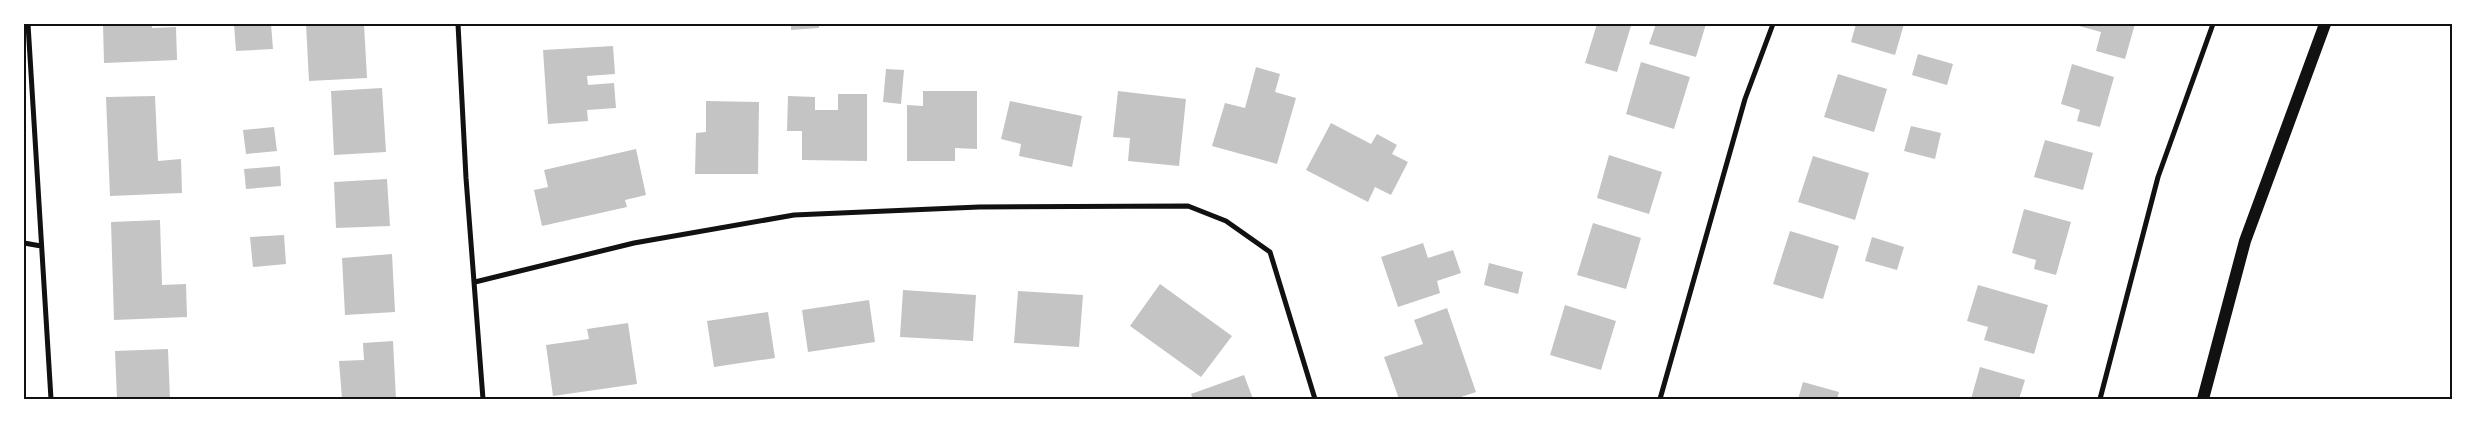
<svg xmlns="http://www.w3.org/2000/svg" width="2476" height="423" font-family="'PT Serif',serif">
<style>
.building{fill:#c4c4c4}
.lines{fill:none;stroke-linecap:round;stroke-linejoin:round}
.minor{stroke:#111;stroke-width:5}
.primary{stroke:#111;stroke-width:12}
.neatline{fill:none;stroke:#111;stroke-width:2}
</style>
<rect width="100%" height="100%" fill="#fff"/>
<path class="building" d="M103,24H152V28L176,27L177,60L104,63Z
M234,24H271L273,49L236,51Z
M306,24H364L367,78L309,81Z
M791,24H819V28L791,30Z
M1597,24L1631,26L1617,72L1585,63Z
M1656,24H1706L1696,57L1649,44Z
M1856,24H1904L1895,55L1851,42Z
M2080,24H2135L2125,59L2096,51L2101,32L2079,26Z
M613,46L615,74L587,76L588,85L614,83L616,108L587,110L588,121L548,124L543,50Z
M1918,54L1953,64L1947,85L1912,75Z
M1641,62L1690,77L1674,129L1626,114Z
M2072,64L2114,77L2100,127L2077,121L2080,110L2061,104Z
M1256,67L1280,74L1275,92L1296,98L1277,164L1212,146L1225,103L1245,108Z
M886,69L904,70L901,104L883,102Z
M1838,74L1887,89L1874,132L1824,117Z
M382,88L386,152L334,155L331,91Z
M923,91H977V149L955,148V161H907V105L923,106Z
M1118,91L1186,99L1179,166L1128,161L1130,138L1113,137Z
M838,94H867V161L802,160V131H787L788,96L815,97V110H838Z
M155,96L158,161L181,159L182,193L110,196L106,97Z
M706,101L759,102L758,174H695L696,133L706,132Z
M1010,101L1082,116L1072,167L1019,156L1021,144L1001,139Z
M1331,123L1371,144L1377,134L1397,145L1392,154L1408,162L1391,195L1375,187L1368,202L1306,170Z
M1911,126L1941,133L1935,159L1904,151Z
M274,127L277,151L246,154L243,130Z
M2045,140L2093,153L2083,190L2034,177Z
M636,149L646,195L625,200L627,207L542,226L534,190L548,187L544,170Z
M1609,155L1662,172L1649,214L1597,198Z
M1813,156L1869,173L1855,220L1798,202Z
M280,166L281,186L246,189L244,169Z
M387,179L390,226L336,228L334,182Z
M2024,209L2071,222L2056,275L2034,269L2036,260L2012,253Z
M160,220L162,285L186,284L187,317L114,320L111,222Z
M1593,223L1641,238L1626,289L1577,275Z
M1790,231L1839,246L1823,299L1773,284Z
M284,235L286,264L253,267L250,237Z
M1872,237L1904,247L1897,270L1865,261Z
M1423,243L1428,258L1453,250L1461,273L1437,281L1440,293L1398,307L1381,257Z
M392,254L395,312L345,315L342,258Z
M1489,263L1523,272L1518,294L1484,285Z
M1160,284L1232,336L1201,377L1130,326Z
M1978,285L2048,305L2034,354L1984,340L1988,327L1967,321Z
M903,290L976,295L973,341L900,337Z
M1018,291L1083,295L1079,347L1014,343Z
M869,300L875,342L808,352L802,310Z
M1565,305L1616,321L1601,370L1550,355Z
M1447,308L1476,392L1455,399H1399L1384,357L1423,344L1414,320Z
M768,312L775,358L714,367L707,321Z
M628,323L637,384L553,396L546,345L589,339L587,329Z
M393,341L396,399H342L339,361L364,360L363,343Z
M168,349L170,399H117L115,351Z
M1980,367L2025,380L2019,399H1971Z
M1244,375L1253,399H1193L1191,394Z
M1803,382L1839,392L1837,399H1798Z"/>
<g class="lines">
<path class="minor" d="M28,24L51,399
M458,24L466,178L483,399
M24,243L41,246
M475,282L634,243L794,215L979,207L1188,206L1226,221L1270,252L1315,399
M1660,399L1745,99L1773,24
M2100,399L2158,177L2213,24"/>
<path class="primary" d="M2203,399L2245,241L2325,24"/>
</g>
<rect width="2476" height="423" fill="none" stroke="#ffffff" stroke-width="50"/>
<rect x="25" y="25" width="2426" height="373" class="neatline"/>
</svg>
